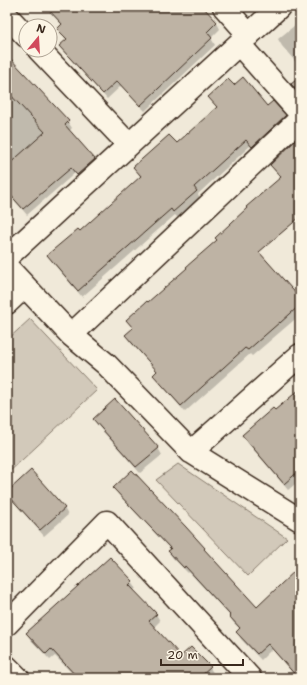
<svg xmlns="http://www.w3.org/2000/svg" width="307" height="685" font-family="'Shantell Sans',sans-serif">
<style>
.green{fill:#d2c9ba;stroke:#867a6c}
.shadow{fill:#0003}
.building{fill:#beb3a4;stroke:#3b2a1e}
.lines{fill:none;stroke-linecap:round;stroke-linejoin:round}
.street-casing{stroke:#3b2a1e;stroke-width:25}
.street{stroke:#fcf5e5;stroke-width:22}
</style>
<rect width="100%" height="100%" fill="#f0e9d9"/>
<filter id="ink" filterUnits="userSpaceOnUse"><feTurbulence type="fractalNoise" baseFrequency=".025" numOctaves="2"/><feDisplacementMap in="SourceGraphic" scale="8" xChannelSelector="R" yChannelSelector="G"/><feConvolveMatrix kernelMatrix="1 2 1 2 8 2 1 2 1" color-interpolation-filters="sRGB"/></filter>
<g filter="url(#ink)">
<path class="green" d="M30,319L97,390L7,474V340Z
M178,464L287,538L248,576L156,480Z"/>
<path class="shadow" d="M45,7H202L217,23L220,29L211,38L215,45L145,111L121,86L107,99L64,52L60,46L67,40L62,35L59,29L62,25Z
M300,21V67L282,46L278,39Z
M7,55L29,80L68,122L72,128L69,131L94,159L98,166L81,180L75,173L27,215L10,195L7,198Z
M209,97L276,124L280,131L257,153L250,146L198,194L200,198L178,218L175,215L82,297L52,262L48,256L80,232L141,178L134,167L177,144L217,108Z
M300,150V193L297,196L274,170L271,165Z
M300,300V315L252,356L250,354L185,412L158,381L155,375L158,372L130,342L126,335L133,329L127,320Z
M300,390V480L288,490L247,442L243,435L275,412Z
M94,419L158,448L162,455L140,473L98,426Z
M115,488L204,549L207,554L257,609L300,567V678H297L272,649L261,660L241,639L237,632L240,629L233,622L230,616L189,572L188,573L173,558L169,552L171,550L118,494Z
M7,493L64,508L68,515L44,536L11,499Z
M132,582L136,588L133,591L156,614L160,621L154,627L181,657L210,668L214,674L210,678H77L55,656L50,660L31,640L27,634Z"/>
<path class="building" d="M46,7H203L217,22L207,32L212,38L140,106L117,81L103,94L101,92L59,46L67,39L57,29L62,24Z
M7,55L69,121L65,125L95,159L77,175L71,168L23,209L7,191V166L45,132L7,91Z
M243,77L267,106L273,101L286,115L252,147L246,140L194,187L197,191L173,212L171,209L78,291L47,255L78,229L80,231L141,176L133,167L169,135L177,143L217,107L208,97L228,79L234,85Z
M300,77V94L291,84Z
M300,136V217L259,252L300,298V305L280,323V322L248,350L245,348L181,406L153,375L157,371L125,335L133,328L126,320L147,301L148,302L187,268L186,267L217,240L215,238L247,208L246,207L281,177L270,165Z
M300,389V470L284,484L242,435L273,408L275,410Z
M115,399L159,448L136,467L93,419Z
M31,470L65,508L40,530L7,494V492Z
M132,470L186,527L205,548L204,549L257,607L300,566V678H298L268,644L257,654L236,632L240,628L229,616L230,615L185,566L184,568L168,551L171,549L113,488Z
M110,557L133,581L129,585L157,614L149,621L181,656L191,647L211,667L201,676L202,678H78L51,649L46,654L26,633Z"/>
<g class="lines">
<g class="street-casing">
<path id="street" d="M224,7L249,35
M7,16L26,36
M239,44L300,113
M39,50L129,145
M7,257L279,7
M7,267L71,335L106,364L191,452
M7,303L25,286
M71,335L300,119
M300,355L191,452L300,520
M7,624L107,522L250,678
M7,667L18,678"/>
</g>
<use href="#street" class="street"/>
</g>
</g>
<rect width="307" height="685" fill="none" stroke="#fcf5e5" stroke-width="24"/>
<rect x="12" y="12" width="283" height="661" fill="none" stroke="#3b2a1e" stroke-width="1.5" filter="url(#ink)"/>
<g transform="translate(38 38) rotate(18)"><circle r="19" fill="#fcf5e5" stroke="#afa495"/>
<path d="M0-3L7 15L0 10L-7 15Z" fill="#d1495b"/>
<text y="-6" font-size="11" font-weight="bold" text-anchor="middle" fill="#3b2a1e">N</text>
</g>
<path d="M161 659v6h82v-6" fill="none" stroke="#3b2a1e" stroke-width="2"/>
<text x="167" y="659" font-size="12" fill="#3b2a1e" stroke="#fcf5e5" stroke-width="3" paint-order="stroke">20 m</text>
</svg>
